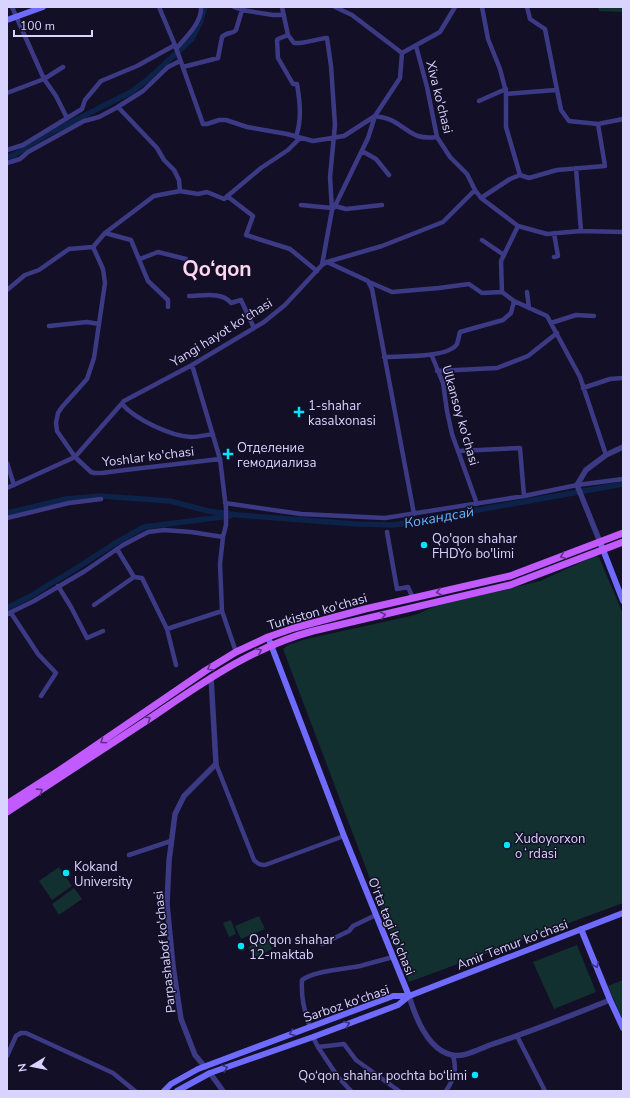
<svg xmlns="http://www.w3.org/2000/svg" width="630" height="1098" font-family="'Nunito Sans',sans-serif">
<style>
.green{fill:#12302f}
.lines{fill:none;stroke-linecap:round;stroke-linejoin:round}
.canal{stroke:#0c2248;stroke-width:5.5}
.minor{stroke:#3d3a85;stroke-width:4.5}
.tertiary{stroke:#3d3a85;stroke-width:5.5}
.secondary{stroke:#6f6bff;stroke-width:6}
.primary{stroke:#c25bff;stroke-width:7}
.oneway{stroke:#623188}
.oneway2{stroke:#38347d}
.poi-dot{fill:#00e5ff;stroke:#130f26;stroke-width:1.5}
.labels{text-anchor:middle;stroke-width:3;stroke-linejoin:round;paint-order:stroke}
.street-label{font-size:13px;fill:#d9d4ff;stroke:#130f26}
.poi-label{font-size:13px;fill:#d9d4ff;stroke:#130f26;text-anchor:start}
.water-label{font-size:14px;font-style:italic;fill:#62b6ff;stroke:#130f26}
.town-label{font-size:21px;font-weight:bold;fill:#ffd6f0;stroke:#130f26}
</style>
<rect width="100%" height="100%" fill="#130f26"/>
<path class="green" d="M598,7H623V12L599,11Z
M595,556L599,557L623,614V903L409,982L283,649L288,645L306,639L415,615L436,606L540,581Z
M59,867L72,886L52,900L39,881Z
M74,888L82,899L59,915L52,904Z
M259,916L265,929L241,939L235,926Z
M231,920L236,934L229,937L223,923Z
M267,938L272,949L253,958L248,947Z
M577,945L596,992L554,1009L533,962Z
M623,980V1021L608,986Z"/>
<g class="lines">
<path class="canal" d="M7,157L14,155L48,134L131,92L147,80L192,39L200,23L205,7
M7,513L66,499L100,496L170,501L208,511L238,515L356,524L394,525L623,484
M7,608L33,595L45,587L72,571L114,544L144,527L230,516"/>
<path class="minor" d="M159,7L175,45L203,124H207L219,120H226L247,127L287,134L313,141L344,136L375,116C381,117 388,118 393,121C411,131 414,140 437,137
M234,7L242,10
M282,7L288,35L294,43C305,44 315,39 327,38L331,66L335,125L330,177L332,210
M335,7L352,15L402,53
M482,7L488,39L500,69L506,92V127L520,175
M527,7L530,19L545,29L561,110L569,121L598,124L623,119
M288,35L278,39L277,40L278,58L293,84H297C300,102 302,119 296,137
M416,46L427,87L437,137L450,157L467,174L475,190L481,198L518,226L547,234L581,231L623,232
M176,49C185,38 202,23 201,7
M63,67L44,79L56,96L67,118
M183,67L218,58L222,37C226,32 233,34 236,30L242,10L273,15H283
M7,93L44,79L12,7
M506,94L556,90
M479,101L506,89
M118,107L157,148L164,160L174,170L179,180L180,191
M7,150L23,145L82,109L85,100L101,81L137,66L175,45
M362,151L376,159L389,175
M7,163L20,159L28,152L84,121L99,117L116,108L143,91L168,67L180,61
M576,168L581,231
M227,196L253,216L246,235L290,249L317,271
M481,198L510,179L520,175L529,178L557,170L605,166L598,124
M301,205L332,208
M335,206L346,209L382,205
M105,233L131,240L148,281L168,300V307
M554,233L558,256L554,257
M482,240L504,255
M93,247L103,269L105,283L94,358L87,379L62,407L58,413L56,423L57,431L75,457L91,472L94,473H102L125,470L220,459
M140,259L158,252L186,259
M327,262L382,246L443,222L475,190
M322,265L332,210L335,206L368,138L375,116L400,78L402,53L440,32L455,7
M369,282L392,292L439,288L469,284L482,293L502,292L514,301L547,316L580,377L606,455
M7,290L25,275L39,270L69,249L93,247L105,233L154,196L180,191L198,194L207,192L224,199L261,168L288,150L300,138
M502,292L501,261L518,226
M527,292L529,308
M189,296C202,296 222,291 231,303L241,300L254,328
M551,323L576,315L594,316
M49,326L87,322L99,324
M432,356L443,383L447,411L452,434L477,504
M384,357C399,356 449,358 457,344C458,341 459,336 460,332L503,320L511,313L514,301
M192,365L220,459L226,508V525L223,537L220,564L222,611L236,652
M437,371L497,368L528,356L557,333
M583,388L610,379L623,378
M122,404C135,419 170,436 191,437C198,437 206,435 213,434
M458,451L520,448L524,496
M7,463L14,485
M7,488L75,457L124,401L192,365L264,322L285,305L322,265L327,262L368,281L372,289L414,514
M225,503L301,514L385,518L524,496L577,485L623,479
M7,518L69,503L101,499
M387,532L397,589L408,587L413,598
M117,549L134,577L142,578L167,629L222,611
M58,586L71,607L87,638L103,631
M94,605L134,577
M11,613L38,654L56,673L41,696
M7,614L34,601L85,571L123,545L148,532L164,530L191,532L223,537
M167,629L176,665
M216,764L254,860C258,864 260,865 265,865L344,836
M129,855L171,841
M322,944L349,931L353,926L376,915
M310,1027C304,1009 301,998 302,980C313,971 345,969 360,966C371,963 382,960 393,957
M517,1036L545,1091
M313,1037L318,1047L344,1044L356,1060L399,1091
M318,1047L338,1077L351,1091
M7,1056L16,1036L21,1033H26L113,1073L135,1091
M446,1091C455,1077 457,1071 453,1055"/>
<path class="tertiary" d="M600,542L577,485L586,470L606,455L623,447
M409,996C415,1016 428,1050 452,1055C463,1058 479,1049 490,1045C530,1032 570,1016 610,1000
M205,1067L195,1055L181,1019L173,966L167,904L169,861L175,814L184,796L216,764L211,677
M210,1073L223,1091"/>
<path class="secondary" d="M7,20L43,7
M600,542L623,601
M268,637L344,836L409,996
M581,929L610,1000L623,1028
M164,1091L171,1084L198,1069L393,996H409L623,913
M177,1091L210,1073L313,1037L398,1005L409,996"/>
<path class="primary" d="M7,804L60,770L205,671L236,652L268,637L294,628L365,609L510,576L623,533
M7,812C54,781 101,750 149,719C201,684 252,647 313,631L510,585L623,542"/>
</g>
<defs><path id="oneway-chevron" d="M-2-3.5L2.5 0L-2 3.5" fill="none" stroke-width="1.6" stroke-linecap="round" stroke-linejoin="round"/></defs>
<g class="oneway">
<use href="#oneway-chevron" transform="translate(563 556) rotate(159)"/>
<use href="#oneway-chevron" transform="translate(439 592) rotate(167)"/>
<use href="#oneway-chevron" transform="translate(383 615) rotate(-13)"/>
<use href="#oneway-chevron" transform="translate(259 651) rotate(-25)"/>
<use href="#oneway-chevron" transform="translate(210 668) rotate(149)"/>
<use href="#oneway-chevron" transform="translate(148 719) rotate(-34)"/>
<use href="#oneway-chevron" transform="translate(103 741) rotate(146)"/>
<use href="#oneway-chevron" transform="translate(40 791) rotate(-33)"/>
</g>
<g class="oneway2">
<use href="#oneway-chevron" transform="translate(596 965) rotate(68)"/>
<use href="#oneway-chevron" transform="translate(347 1024) rotate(-21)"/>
<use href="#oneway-chevron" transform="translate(292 1033) rotate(159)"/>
<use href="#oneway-chevron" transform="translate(225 1068) rotate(-19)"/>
</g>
<g class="poi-dot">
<path d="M297 406h4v4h4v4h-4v4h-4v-4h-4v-4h4z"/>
<path d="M226 448h4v4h4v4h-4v4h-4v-4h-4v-4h4z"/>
<circle cx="424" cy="545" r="4"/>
<circle cx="507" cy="845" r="4"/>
<circle cx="66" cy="873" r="4"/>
<circle cx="241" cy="946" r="4"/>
<circle cx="475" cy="1075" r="4"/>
</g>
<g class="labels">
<g class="street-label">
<text transform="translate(440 97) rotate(76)" y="5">Xiva ko'chasi</text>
<text transform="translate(221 332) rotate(-32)" y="5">Yangi hayot ko'chasi</text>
<text transform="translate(461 415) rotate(74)" y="5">Ulkansoy ko'chasi</text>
<text transform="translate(148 456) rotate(-7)" y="5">Yoshlar ko'chasi</text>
<text transform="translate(317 611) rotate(-16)" y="5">Turkiston ko'chasi</text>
<text transform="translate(392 926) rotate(68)" y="5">O'rta tagi ko'chasi</text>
<text transform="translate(512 944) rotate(-21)" y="5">Amir Temur ko'chasi</text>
<text transform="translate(164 952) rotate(-96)" y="5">Parpashabof ko'chasi</text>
<text transform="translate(346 1003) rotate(-19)" y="5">Sarboz ko'chasi</text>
</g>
<g class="poi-label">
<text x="308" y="410">1-shahar<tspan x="308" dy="15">kasalxonasi</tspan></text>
<text x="237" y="452">Отделение<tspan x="237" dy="15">гемодиализа</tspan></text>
<text x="432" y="543">Qo'qon shahar<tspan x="432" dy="15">FHDYo bo'limi</tspan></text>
<text x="515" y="843">Xudoyorxon<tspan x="515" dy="15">oʻrdasi</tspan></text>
<text x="74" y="871">Kokand<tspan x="74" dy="15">University</tspan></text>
<text x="249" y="944">Qo'qon shahar<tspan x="249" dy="15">12-maktab</tspan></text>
<text x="467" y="1080" text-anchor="end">Qo‘qon shahar pochta bo‘limi</text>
</g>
<g class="water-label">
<text transform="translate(439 517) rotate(-10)" y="5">Кокандсай</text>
</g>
<g class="town-label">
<text x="217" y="276">Qo‘qon</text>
</g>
</g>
<rect width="630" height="1098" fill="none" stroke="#d9d4ff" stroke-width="16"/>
<g transform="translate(32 1066) rotate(260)" stroke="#130f26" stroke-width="3" paint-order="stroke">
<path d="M0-3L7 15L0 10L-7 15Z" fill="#d9d4ff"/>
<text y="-6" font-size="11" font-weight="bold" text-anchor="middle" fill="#d9d4ff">N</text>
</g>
<path d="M14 30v6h78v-6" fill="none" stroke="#d9d4ff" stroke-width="2"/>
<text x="20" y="30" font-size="12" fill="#d9d4ff" stroke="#130f26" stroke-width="3" paint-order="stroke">100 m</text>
</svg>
